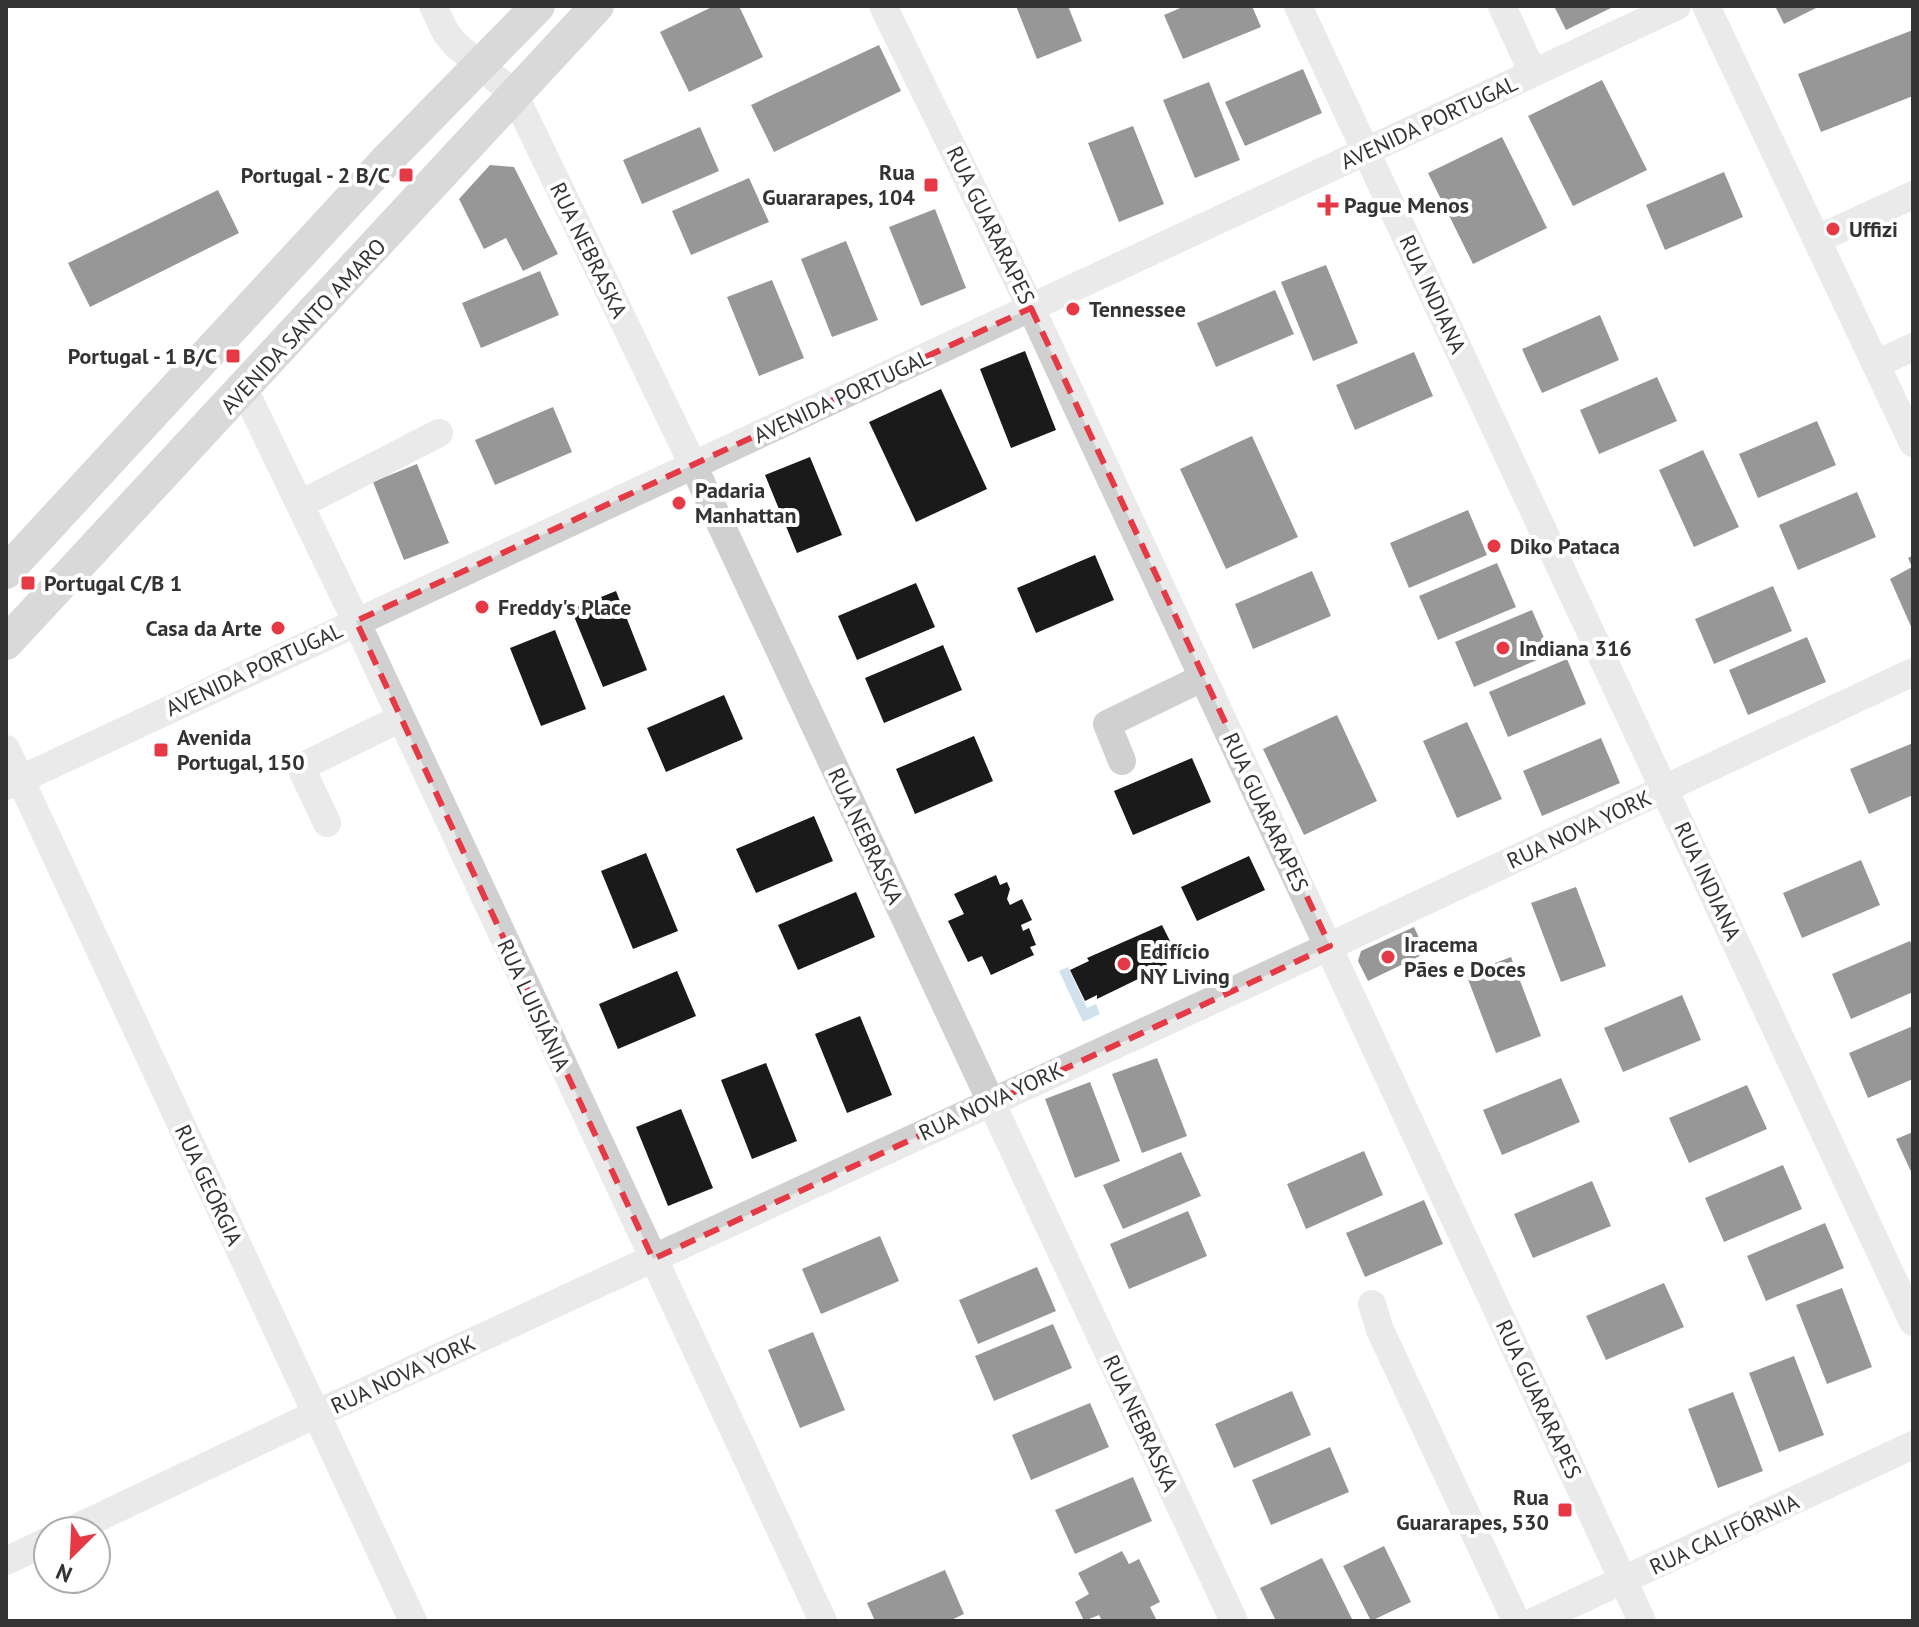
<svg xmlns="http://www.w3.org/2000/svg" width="1919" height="1627" font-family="'PT Sans',sans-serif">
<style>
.water{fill:#cfe2ee}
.building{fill:#1a1a1a}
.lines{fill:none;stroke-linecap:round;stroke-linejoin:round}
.minor{stroke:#d0d0d0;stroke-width:28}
.major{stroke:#ababab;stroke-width:34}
.marked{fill:none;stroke:#e63946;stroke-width:6;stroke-dasharray:16 10;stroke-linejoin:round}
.poi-dot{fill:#e63946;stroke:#fff;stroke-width:3}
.labels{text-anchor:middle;stroke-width:8;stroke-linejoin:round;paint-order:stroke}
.street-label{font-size:22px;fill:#333;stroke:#fff}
.poi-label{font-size:22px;font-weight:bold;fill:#333;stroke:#fff;text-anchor:start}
</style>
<rect width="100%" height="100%" fill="#fff"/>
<path class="water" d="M1068,967L1087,1008L1096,1004L1100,1014L1083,1022L1059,971Z"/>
<path class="building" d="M714,6H739L763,57L689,92L660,32Z
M1016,6H1068L1082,41L1037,59Z
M1185,6H1252L1261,27L1183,59L1164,15Z
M1554,6H1615L1566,30Z
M1775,6H1820L1784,24Z
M1913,30V96L1821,132L1798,74Z
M879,45L901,91L774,152L751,105Z
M1303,69L1322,113L1245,146L1225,102Z
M1602,80L1647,170L1573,206L1528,116Z
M1209,82L1240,160L1195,178L1163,100Z
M1133,126L1164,204L1119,222L1088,143Z
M700,127L719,171L642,204L623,160Z
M1502,137L1547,228L1473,264L1428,173Z
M490,165L514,167L558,254L523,271L506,238L484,249L459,199Z
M1724,172L1743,217L1665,250L1646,205Z
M749,178L769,222L691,255L672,211Z
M218,190L239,233L90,307L68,263Z
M935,209L966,288L921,306L889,227Z
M846,241L878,320L832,337L801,259Z
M1326,265L1358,343L1313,361L1281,282Z
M540,271L559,315L481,348L462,303Z
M772,280L804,358L759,376L727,297Z
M1275,290L1294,334L1216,367L1197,323Z
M1600,315L1619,360L1542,393L1522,349Z
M1025,351L1056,430L1011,448L980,369Z
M1414,352L1433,396L1355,430L1336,385Z
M1657,377L1677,421L1599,454L1580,410Z
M941,389L987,489L916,522L869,422Z
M553,407L572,452L495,485L475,440Z
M1817,421L1836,465L1758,498L1739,454Z
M1252,436L1298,537L1226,569L1180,469Z
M1703,450L1739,527L1694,547L1659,470Z
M810,457L842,535L797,553L765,475Z
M417,464L449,543L404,560L373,482Z
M1857,492L1876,537L1798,570L1779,525Z
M1468,510L1487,555L1409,588L1390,543Z
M1095,555L1114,600L1036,633L1017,588Z
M1913,555V631L1890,579L1912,567L1908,558Z
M1497,563L1516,607L1438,640L1419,596Z
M1312,571L1331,616L1253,649L1235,604Z
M916,583L935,627L857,660L838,616Z
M1773,586L1792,631L1714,664L1695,619Z
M616,591L647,670L603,687L571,609Z
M1532,610L1551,654L1474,687L1455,642Z
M555,630L586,709L541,726L510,648Z
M1807,637L1826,682L1748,715L1729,670Z
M943,645L962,690L884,723L865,678Z
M1567,659L1586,704L1508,737L1489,692Z
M724,695L743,739L666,772L647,728Z
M1337,715L1377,801L1304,835L1263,749Z
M1467,722L1502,799L1457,818L1423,741Z
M974,736L993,781L915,814L896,769Z
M1601,738L1620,783L1542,816L1523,771Z
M1913,743V795L1869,814L1850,769Z
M1192,758L1211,802L1133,835L1114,791Z
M814,816L833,861L756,893L736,849Z
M646,853L678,931L633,949L601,871Z
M1249,856L1265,890L1197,921L1181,887Z
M1861,860L1880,905L1802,938L1783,893Z
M996,875L1000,885L1007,882L1010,889L1007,899L1010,905L1022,899L1032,920L1021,925L1023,931L1029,928L1036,945L1030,947L1034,955L991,975L982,956L968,962L948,921L964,914L954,894Z
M1576,887L1606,966L1561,982L1531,903Z
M856,892L875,937L798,970L778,925Z
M1162,925L1178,957L1166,963L1167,965L1097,999V995L1085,1001L1070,970L1089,961L1087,958Z
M1414,927L1426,953L1368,981L1358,961L1361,951Z
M1910,941L1913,949V992L1851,1019L1832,974Z
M1511,957L1541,1036L1496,1053L1466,974Z
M677,971L696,1016L618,1049L599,1004Z
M1682,995L1701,1040L1623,1072L1604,1028Z
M860,1016L892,1095L847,1113L815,1034Z
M1913,1026V1079L1868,1098L1849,1053Z
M1157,1058L1187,1136L1142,1153L1112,1074Z
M766,1063L797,1141L752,1159L721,1080Z
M1561,1078L1580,1122L1502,1155L1483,1110Z
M1090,1082L1120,1161L1075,1178L1045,1099Z
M1747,1085L1767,1129L1689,1163L1669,1118Z
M681,1109L713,1188L668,1206L636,1127Z
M1913,1132V1176L1896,1139Z
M1364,1151L1383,1195L1306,1229L1287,1184Z
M1181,1152L1201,1196L1123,1229L1103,1185Z
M1783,1165L1802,1209L1724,1242L1705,1198Z
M1592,1181L1611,1226L1533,1258L1514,1214Z
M1424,1200L1443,1244L1365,1277L1346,1233Z
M1188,1211L1207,1256L1129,1289L1110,1244Z
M1825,1223L1844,1268L1766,1301L1747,1256Z
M880,1236L899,1281L821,1314L802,1269Z
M1037,1267L1056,1311L978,1344L959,1300Z
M1664,1283L1684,1327L1606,1360L1586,1316Z
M1842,1288L1872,1367L1827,1384L1796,1305Z
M1053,1324L1072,1368L994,1401L975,1356Z
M813,1332L845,1410L800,1428L768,1350Z
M1794,1356L1824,1435L1779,1452L1749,1373Z
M1292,1391L1311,1435L1234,1468L1215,1424Z
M1733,1392L1763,1471L1718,1488L1688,1409Z
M1090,1403L1109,1447L1031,1480L1012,1435Z
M1330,1447L1349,1492L1271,1525L1252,1480Z
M1133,1477L1152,1521L1075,1554L1055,1510Z
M1384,1546L1411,1602L1371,1621L1343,1566Z
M1122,1551L1129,1564L1139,1559L1160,1602L1150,1607L1157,1621H1102L1099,1615L1084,1621L1075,1602L1089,1594L1078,1573Z
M1322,1558L1353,1621H1276L1260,1588Z
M945,1570L964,1614L949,1621H875L867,1603Z"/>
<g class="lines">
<path class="minor" d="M433,6L446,33L456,45L514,94L693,465L1234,1621
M883,6L1031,308L1642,1621
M1298,6L1913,1322
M1502,6L1533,73
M1706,6L1913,443
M1818,239L1913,195
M1876,364L1913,347
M244,389L356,621L823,1621
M301,504L439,433
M6,749L413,1621
M1122,761L1107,724L1202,678
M6,786L1677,6
M327,823L303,772L305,765L401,718
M1372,1304L1380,1330L1516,1621
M70,1531L316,1414L1330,946L1913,672
M6,1561L48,1541
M1535,1621L1913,1445"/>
<path class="major" d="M6,572L385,162L538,6
M6,643L597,6"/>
</g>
<path d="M0 0H1919V1627H0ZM1031,308L1330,946L653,1259L356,621Z" fill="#fff" fill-opacity=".55" fill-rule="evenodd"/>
<path class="marked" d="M1031,308L1330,946L653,1259L356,621Z"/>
<g class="poi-dot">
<rect x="398" y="167" width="16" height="16" rx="4"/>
<rect x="923" y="177" width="16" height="16" rx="4"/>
<path d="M1324 193h8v8h8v8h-8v8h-8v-8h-8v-8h8z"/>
<circle cx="1833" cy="229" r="8"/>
<circle cx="1073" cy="309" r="8"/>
<rect x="225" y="348" width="16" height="16" rx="4"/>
<circle cx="679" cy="503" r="8"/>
<circle cx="1494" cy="546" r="8"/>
<rect x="20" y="575" width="16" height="16" rx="4"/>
<circle cx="482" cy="607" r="8"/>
<circle cx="278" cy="628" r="8"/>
<circle cx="1503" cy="648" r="8"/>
<rect x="153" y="742" width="16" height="16" rx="4"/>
<circle cx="1388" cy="957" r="8"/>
<circle cx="1124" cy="964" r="8"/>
<rect x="1557" y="1502" width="16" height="16" rx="4"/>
</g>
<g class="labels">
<g class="street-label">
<text transform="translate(1429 122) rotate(-25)" y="8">AVENIDA PORTUGAL</text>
<text transform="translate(991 225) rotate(64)" y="8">RUA GUARARAPES</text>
<text transform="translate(589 250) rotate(64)" y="8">RUA NEBRASKA</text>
<text transform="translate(1433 294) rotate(65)" y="8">RUA INDIANA</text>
<text transform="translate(303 326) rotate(-47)" y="8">AVENIDA SANTO AMARO</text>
<text transform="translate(842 396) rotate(-25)" y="8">AVENIDA PORTUGAL</text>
<text transform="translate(254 669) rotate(-25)" y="8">AVENIDA PORTUGAL</text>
<text transform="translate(1266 812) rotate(65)" y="8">RUA GUARARAPES</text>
<text transform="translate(1579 829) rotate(-25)" y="8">RUA NOVA YORK</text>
<text transform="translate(866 836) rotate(65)" y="8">RUA NEBRASKA</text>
<text transform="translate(1708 881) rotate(65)" y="8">RUA INDIANA</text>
<text transform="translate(534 1005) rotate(65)" y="8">RUA LUISIÂNIA</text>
<text transform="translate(991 1101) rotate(-25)" y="8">RUA NOVA YORK</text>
<text transform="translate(209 1185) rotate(65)" y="8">RUA GEÓRGIA</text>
<text transform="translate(403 1374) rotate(-25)" y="8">RUA NOVA YORK</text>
<text transform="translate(1539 1399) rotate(65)" y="8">RUA GUARARAPES</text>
<text transform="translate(1141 1423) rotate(65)" y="8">RUA NEBRASKA</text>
<text transform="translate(1724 1534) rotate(-25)" y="8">RUA CALIFÓRNIA</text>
</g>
<g class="poi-label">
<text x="915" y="180" text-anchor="end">Rua<tspan x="915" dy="25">Guararapes, 104</tspan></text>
<text x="390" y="183" text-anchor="end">Portugal - 2 B/C</text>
<text x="1344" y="213">Pague Menos</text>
<text x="1849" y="237">Uffizi</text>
<text x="1089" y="317">Tennessee</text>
<text x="217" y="364" text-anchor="end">Portugal - 1 B/C</text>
<text x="695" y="498">Padaria<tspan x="695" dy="25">Manhattan</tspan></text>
<text x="1510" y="554">Diko Pataca</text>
<text x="44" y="591">Portugal C/B 1</text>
<text x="498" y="615">Freddy's Place</text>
<text x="262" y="636" text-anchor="end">Casa da Arte</text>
<text x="1519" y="656">Indiana 316</text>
<text x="177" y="745">Avenida<tspan x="177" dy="25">Portugal, 150</tspan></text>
<text x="1404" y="952">Iracema<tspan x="1404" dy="25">Pães e Doces</tspan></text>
<text x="1140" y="959">Edifício<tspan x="1140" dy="25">NY Living</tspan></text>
<text x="1549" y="1505" text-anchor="end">Rua<tspan x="1549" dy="25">Guararapes, 530</tspan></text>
</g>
</g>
<rect width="1919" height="1627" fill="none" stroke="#333333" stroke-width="16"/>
<g transform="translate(72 1555) rotate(204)"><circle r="38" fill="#ffffff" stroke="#adadad" stroke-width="2"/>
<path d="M0-6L14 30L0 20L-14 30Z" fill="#e63946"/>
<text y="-12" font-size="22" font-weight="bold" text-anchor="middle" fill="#333333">N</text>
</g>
</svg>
